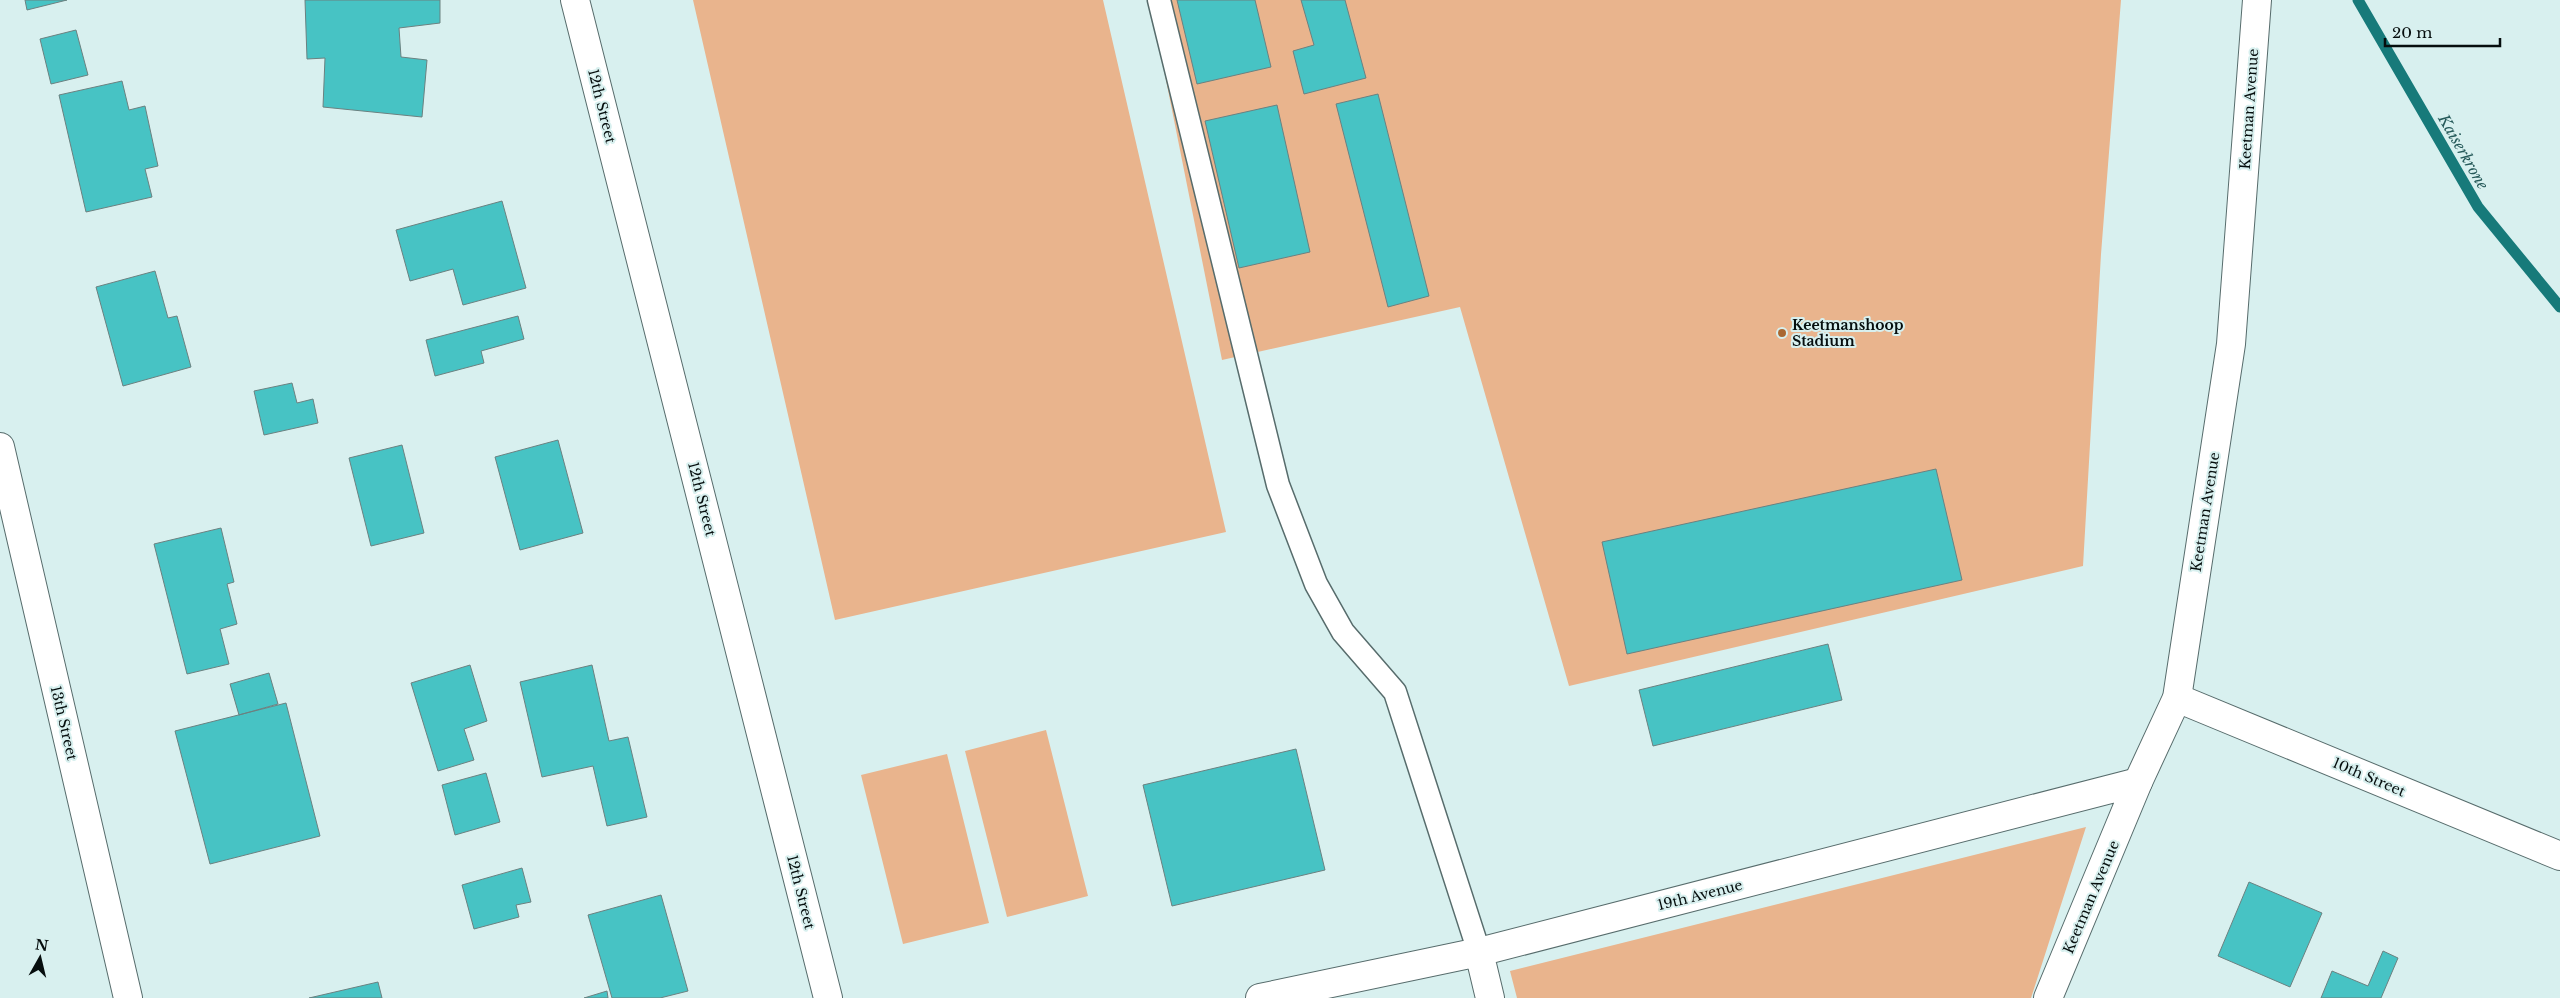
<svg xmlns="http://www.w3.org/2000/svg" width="2560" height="998" font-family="'Libre Baskerville',serif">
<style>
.green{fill:#e9b48d}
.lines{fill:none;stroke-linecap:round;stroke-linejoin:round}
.stream{stroke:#177a7a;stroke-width:11}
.building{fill:#47c3c4;stroke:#6b8180}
.lane-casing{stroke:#576c6c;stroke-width:25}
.street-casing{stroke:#576c6c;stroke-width:30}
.secondary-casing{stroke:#576c6c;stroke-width:30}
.lane{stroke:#fff;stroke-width:22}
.street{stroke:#fff;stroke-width:28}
.secondary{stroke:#fff;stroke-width:28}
.poi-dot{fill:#a96832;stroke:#d8f0ef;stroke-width:2}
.labels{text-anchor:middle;stroke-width:4;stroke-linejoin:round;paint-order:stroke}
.street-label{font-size:14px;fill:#060e0e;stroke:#d8f0ef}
.poi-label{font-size:14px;font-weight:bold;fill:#060e0e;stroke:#d8f0ef;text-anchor:start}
.water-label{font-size:15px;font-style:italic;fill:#265a5a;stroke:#d8f0ef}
</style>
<rect width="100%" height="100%" fill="#d8f0ef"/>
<path class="green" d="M693,0H1103L1226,532L835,620Z
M1150,0H2121L2101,254L2083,566L1569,686L1460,307L1222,360Z
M1046,730L1088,896L1007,917L965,751Z
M947,754L989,923L903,944L861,775Z
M2086,827L2031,998H1517L1510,971Z"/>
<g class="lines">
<path class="stream" d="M2358,0L2478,207L2560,307"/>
</g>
<path class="building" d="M25,0H67L27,10Z
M305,0H440V23L399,28L401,57L427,60L422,117L323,107L325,58L307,59Z
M1177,0H1255L1271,67L1197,84Z
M1301,0H1345L1366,78L1304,94L1293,51L1314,45Z
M76,30L88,75L51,84L40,39Z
M122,81L129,110L145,106L158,166L145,169L152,197L86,212L59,95Z
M1378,94L1429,296L1388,307L1336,104Z
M1277,105L1310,252L1239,268L1205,121Z
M502,201L526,288L463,305L453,269L410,281L396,230Z
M155,271L168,318L177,316L191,367L123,386L96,287Z
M518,316L524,339L481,351L484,363L435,376L426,340Z
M292,383L297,403L313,399L318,423L264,435L254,391Z
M558,440L583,533L520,550L495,457Z
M402,445L424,533L371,546L349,458Z
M1936,469L1962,580L1627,654L1602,542Z
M221,528L234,582L227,584L237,624L220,629L229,664L187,674L154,544Z
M1828,644L1842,700L1653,746L1639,690Z
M470,665L487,721L464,729L474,760L438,771L411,683Z
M592,665L609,741L628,737L647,817L607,826L593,766L542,777L520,682Z
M269,673L278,704L239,715L230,684Z
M286,703L320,836L210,864L175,731Z
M1296,749L1325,870L1172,906L1143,785Z
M486,773L500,822L455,835L442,785Z
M522,868L531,902L516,905L519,917L474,929L462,885Z
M2249,882L2322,913L2290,987L2218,956Z
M661,895L688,991L660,998H612L588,915Z
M2383,951L2398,958L2381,998H2321L2332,971L2368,986Z
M378,982L382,998H309Z
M607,991L608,998H584Z"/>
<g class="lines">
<g class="lane-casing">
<path id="lane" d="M1159,0L1278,485L1316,584L1343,632L1395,692L1479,952"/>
</g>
<g class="street-casing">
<path id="street" d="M575,0L828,998
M0,447L128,998
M2177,698L2560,856
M1479,952L1490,998
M1260,998L1479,952L2138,782
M2048,998L2138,782"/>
</g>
<g class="secondary-casing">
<path id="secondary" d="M2138,782L2177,698L2231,344L2257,0"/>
</g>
<use href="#lane" class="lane"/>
<use href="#street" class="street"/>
<use href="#secondary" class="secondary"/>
</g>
<circle class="poi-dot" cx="1782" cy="333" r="5"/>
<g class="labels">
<g class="street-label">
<text transform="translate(602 106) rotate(76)" y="5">12th Street</text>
<text transform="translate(2249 109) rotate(-86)" y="5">Keetman Avenue</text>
<text transform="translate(702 499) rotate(76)" y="5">12th Street</text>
<text transform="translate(2205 512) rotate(-81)" y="5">Keetman Avenue</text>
<text transform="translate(64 723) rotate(77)" y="5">13th Street</text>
<text transform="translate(2369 777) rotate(23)" y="5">10th Street</text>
<text transform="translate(801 892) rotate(76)" y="5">12th Street</text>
<text transform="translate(1700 895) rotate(-14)" y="5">19th Avenue</text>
<text transform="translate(2091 897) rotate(-67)" y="5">Keetman Avenue</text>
</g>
<g class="poi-label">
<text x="1792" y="330">Keetmanshoop<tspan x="1792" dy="16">Stadium</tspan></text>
</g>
<g class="water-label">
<text transform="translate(2463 152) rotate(60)" y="5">Kaiserkrone</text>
</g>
</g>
<g transform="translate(40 958) rotate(8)" stroke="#d8f0ef" stroke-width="4" paint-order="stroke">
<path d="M0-4L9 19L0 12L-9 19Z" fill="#060e0e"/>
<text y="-8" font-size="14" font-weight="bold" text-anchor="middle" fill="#060e0e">N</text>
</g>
<path d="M2385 38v8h115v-8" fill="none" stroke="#060e0e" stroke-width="2.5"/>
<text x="2392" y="38" font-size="15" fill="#060e0e" stroke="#d8f0ef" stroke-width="4" paint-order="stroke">20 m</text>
</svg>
